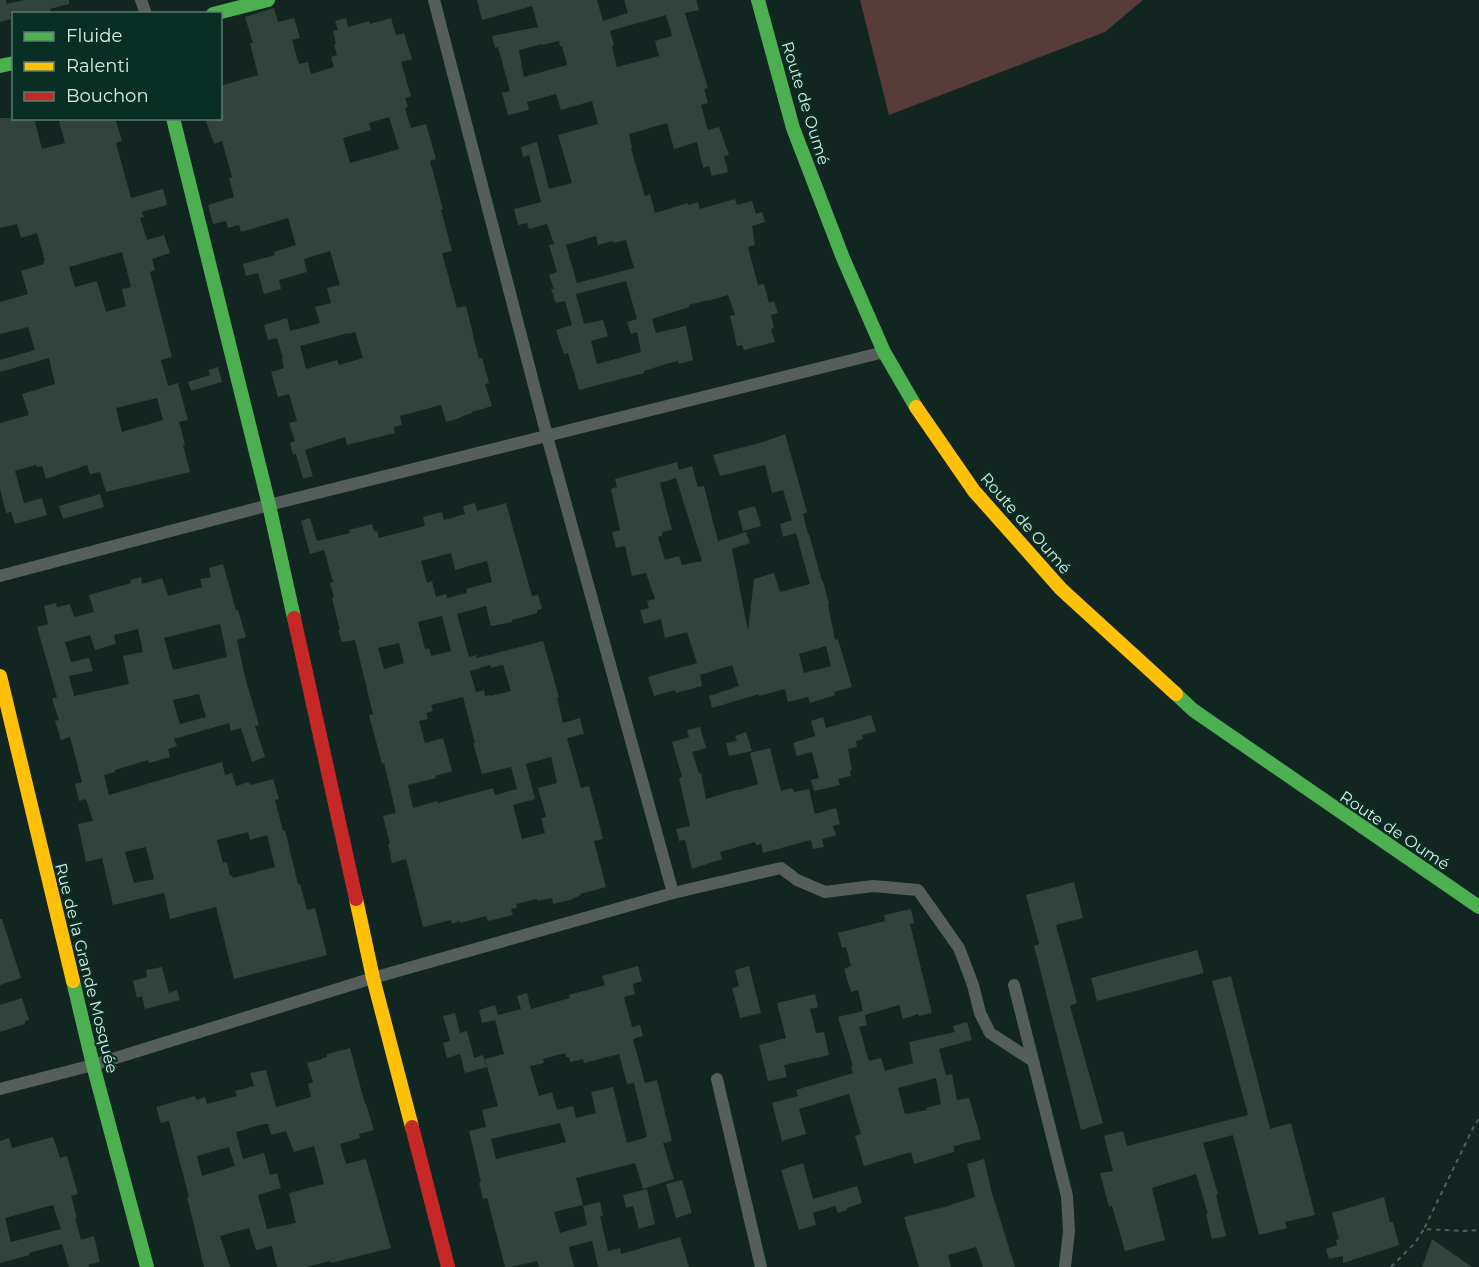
<svg xmlns="http://www.w3.org/2000/svg" width="1479" height="1267" font-family="Montserrat,sans-serif">
<style>
.green{fill:#573c39}
.building{fill:#31433d;fill-rule:evenodd}
.lines{fill:none;stroke-linecap:round;stroke-linejoin:round}
.path{stroke:#525e5b;stroke-width:2;stroke-dasharray:4.5 4.5;stroke-linecap:butt}
.street{stroke:#565e5c;stroke-width:12}
.fast{stroke:#4caf50;stroke-width:14}
.slow{stroke:#ffc107;stroke-width:14}
.jam{stroke:#c62828;stroke-width:14}
.labels{text-anchor:middle;stroke-width:4.5;stroke-linejoin:round;paint-order:stroke}
.street-label{font-size:16px;fill:#d8ece4;stroke:#092e24}
</style>
<rect width="100%" height="100%" fill="#112620"/>
<path class="green" d="M860,0H1143L1105,32L889,115Z"/>
<path class="building" d="M0,0H6L7,4L24,0H69V4L50,9L51,14H10L11,19L0,22Z
M477,0H597L603,21L628,13L624,0H696L699,10L685,13L708,88L704,89L708,103L701,105L708,130L719,127L729,155L724,156L728,172L712,176L709,166L703,168L697,142L674,149L667,123L629,134L632,148L631,149L645,196L650,194L655,213L688,203V205L698,202L700,209L735,199L737,205L752,201L756,214L762,212L765,222L752,226L755,245L748,247L758,285L764,284L769,303L774,301L778,313L771,315L774,328L771,329L775,342L744,350L742,345L737,346L730,316L735,315L728,295L708,301V300L689,305V307L652,319L656,333L686,326L693,360L679,364L678,361L666,364L644,371V373L579,390L568,353L564,354L556,330L572,325L565,301L556,303L551,289H554L549,275L557,272L549,245L554,244L547,224L529,229L527,223L518,225L514,209L541,202L529,155L523,157L521,147L537,142L549,189L572,183L558,135L598,124L592,101L561,110L556,94L527,102L529,110L508,115L502,93L510,91L498,47L495,48L492,36L538,27L532,6L482,20ZM666,15L672,36L655,41L659,56L617,67L612,46L614,45L610,31ZM559,41L560,46H562L567,65L524,77L519,50L542,44V45ZM596,236L598,245L613,241V243L626,240L634,268L577,283L566,245ZM626,281L637,319L627,322L631,334L637,332L641,352L597,364L591,341L608,336L603,320L584,324L576,294Z
M274,8L278,22L294,18L300,38L292,40L299,64L308,62L311,74L334,67L331,57L337,55L334,45L336,44L333,31L338,30L335,21L346,18L348,27L369,21L370,24L391,18L396,35L404,33L412,59L401,62L411,96L405,98L408,107L405,108L411,128L426,124L436,159L430,161L443,209L441,210L452,251L442,253L457,308L466,306L479,359L482,358L489,383L485,384L492,406L472,412V413L460,417V418L446,422L441,405L400,416L402,425L394,427L395,433L347,445L345,437L305,450L313,476L303,479L296,454L293,455L290,443L295,441L289,423L297,421L289,394L278,397L271,372L284,368L282,358H283L277,338L268,340L264,325L287,318L290,331L320,323L315,307L331,303L327,288L340,285L330,251L304,259L307,272L279,280L281,289L264,294L258,273L246,276L243,264L275,255L274,252L296,245L288,218L241,232L239,225L228,228L226,221L213,224L208,205L234,197L229,178L232,177L222,141L214,144L205,118H220V86L258,75L250,43H253L245,17ZM389,117L399,149L350,163L343,138L371,130L369,123ZM355,332L363,358L339,365L337,360L306,369L300,346L348,333V334Z
M0,118H34L42,149L65,143L58,118H115L122,141L116,143L131,198L163,189L167,205L142,212L144,217L140,218L147,240L164,235L170,253L152,259L155,270L150,272L172,357L161,360L168,386L178,383L188,420L179,422L185,444L183,445L190,472L106,492L100,472L90,474L87,465L46,479L42,466L37,467L36,465L15,471L24,503L42,498L47,515L15,524L11,512L6,513L0,489V423L29,415L22,394L55,384L49,358L0,372V360L35,350L28,327L0,334V302L28,294L21,271L44,264L43,261H45L37,233L21,238L17,224L0,228ZM122,252L131,287L122,289L126,306L106,312L97,281L75,287L69,267ZM157,398L163,420L122,432L116,408Z
M218,367L222,382L191,391L188,382L210,375L208,370Z
M785,434L807,512L803,514L808,534H809L822,581H823L829,604H828L835,640L838,639L852,687L834,692L835,695L810,703L808,697L788,702L785,689L759,696V694L712,708L709,696L739,686L732,665L700,675L702,686L676,693L675,690L654,696L648,677L697,663L687,632L665,638L661,619L644,624L640,610L649,608L647,601L655,599L646,573L632,576L625,546L616,548L612,532L620,530L611,489L617,487L615,479L677,462L679,470L692,466L698,487L704,486L718,541L746,532L750,543L732,549L748,631L754,579L774,573L780,592L810,584L796,533L783,537L780,524L792,520L783,490L772,493L765,465L720,476L713,455L763,442ZM676,478L702,561L682,565L679,556L665,560L658,537L663,535L662,532L672,530L660,483ZM826,646L831,666L804,673L799,654Z
M100,494L104,507L63,519L59,506Z
M475,503L477,511L506,503L532,596L538,595L542,609L537,610V613L512,620V622L491,626L486,606L457,614L469,657L476,655L477,658L543,641L559,697H557L563,723L580,718L584,734L567,738L581,788L589,786L598,819L603,839L594,841L606,887L580,894L581,895L570,900L553,904L552,898L538,901L537,899L516,904L517,908L511,909L513,915L488,921L486,916L460,923L459,921L452,924L451,920L423,927L406,859L392,863L388,844H390L383,816L396,813L384,763L382,764L369,715L373,714L355,640L342,642L338,630H340L332,598L334,597L330,583L333,582L324,550L310,554L301,521L310,518L317,541L350,533L349,530L372,524L374,531H377L379,538L425,526L423,517L442,512L444,520L465,514L463,506ZM451,553L455,570L487,561L492,582L466,589L467,593L447,598L446,594L436,597L432,581L427,583L421,561ZM442,616L451,651L431,656L429,648L425,649L418,622ZM399,643L404,663L384,669L378,648ZM490,665L491,668L503,665L511,691L490,696V695L485,696L484,690L476,692L470,671ZM463,697L475,743H473L482,774L511,767L517,789L495,795L493,788L438,803L437,801L413,808L408,785L436,778L435,776L452,771L443,738L425,743L419,721L428,719L426,713L433,711L431,705ZM551,757L557,783L538,788L546,817L541,818L545,833L522,839L513,805L535,799L526,764Z
M755,506L761,526L743,531L738,511Z
M223,564L236,610H238L246,637L237,640L245,677L259,725L255,726L265,757L252,762L241,728L231,731L229,723L174,739L177,746L168,749L170,757L149,763L148,760L115,770V772L104,775L109,795L222,762L225,775L232,773L236,786L249,782L250,785L273,779L279,799L275,800L283,831L285,830L298,884H300L307,910L315,908L327,955L234,979L216,907L170,919L164,893L113,905L102,858L86,862L78,824L93,821L86,799L79,801L75,784L82,782L70,737L61,740L55,721L59,720L52,699L57,697L37,627L48,624L44,606L56,603L57,607L70,604L74,617L94,612L89,595L131,583L130,580L141,577L142,584L162,578L168,596L202,587L200,579L211,577L209,568ZM220,624L227,657L173,670L164,638ZM138,629L143,652L123,656L129,684L74,696L69,676L93,671L89,658L71,662L65,642L90,635L95,650L116,644L114,635ZM199,694L206,717L180,724L173,700ZM248,832L250,840L267,835L275,867L233,878L232,875L230,876L227,862L223,863L217,840ZM146,847L154,879L134,883L125,852Z
M871,715L876,731L862,735L863,739L856,741L857,747L848,749L852,770L850,771L851,776L838,779L840,785L814,791L811,780L819,778L812,752L797,756L793,743L815,736L811,721L823,717L826,728Z
M700,727L706,748L692,752L699,773H701L706,799L739,789V790L758,784L750,753L770,748L781,791L792,788L794,792L809,789L815,814L836,808L840,824L833,826L836,835L822,839L824,847L813,849L811,840L763,853L761,844L756,845L755,842L720,852L722,859L692,869L685,840L679,841L676,829L690,826L679,778L682,777L672,742L689,737L687,730Z
M746,732L752,751L729,756L726,743L737,741L735,736Z
M1074,882L1083,918L1056,925L1077,1003L1070,1006L1103,1123L1081,1130L1034,946L1039,944L1026,895Z
M911,909L914,923L910,924L932,1013L919,1016L918,1014L903,1019L899,1005L865,1015L867,1025L859,1027L869,1061L881,1058L885,1071L913,1063L909,1042L955,1032L953,1026L967,1022L972,1040L939,1049L946,1075L952,1074L957,1100L969,1098L981,1139L954,1146V1152L914,1164L911,1152L864,1166L855,1136L861,1134L849,1094L799,1109L806,1134L782,1141L772,1103L798,1096L796,1090L853,1073L851,1066H853L838,1017L863,1011L858,990L851,992L844,969L851,966L846,947L842,948L838,933L885,921L884,915ZM936,1078L941,1104L926,1108L927,1110L905,1114L898,1088Z
M0,919H2L21,978L0,985Z
M1197,950L1204,973L1097,1001L1091,978Z
M638,966L642,981L633,984L635,994L624,997L632,1027L640,1025L643,1036L633,1039L645,1083L657,1080L672,1141L663,1143L674,1179L643,1189L635,1163L576,1178L583,1205L554,1212L560,1233L587,1225L583,1206L600,1202L603,1216H600L608,1251L620,1248L621,1254L680,1237L689,1267H598L592,1241L569,1247L574,1267H539L537,1261L511,1267H505L487,1198L483,1199L479,1183L481,1182L469,1131L486,1127L482,1110L498,1106L485,1059L504,1054L495,1020L482,1023L479,1010L495,1005L498,1015L521,1009L517,996L527,993L531,1009L570,998L569,995L605,985L602,976ZM565,1053L566,1057H569L570,1062L583,1059L584,1063L619,1054L627,1084L634,1083L647,1137L627,1143L613,1087L591,1092L596,1113L576,1118L573,1106L557,1110L552,1092L539,1096L530,1066L544,1063L543,1059ZM560,1123L566,1142L496,1159L491,1139Z
M749,966L761,1013L740,1018L732,988L739,986L735,970Z
M162,967L169,993L177,990L180,1000L145,1009L142,996L137,998L133,981L147,977L146,970Z
M1231,976L1270,1129L1291,1123L1315,1215L1285,1222L1287,1228L1259,1235L1233,1135L1203,1143L1218,1194L1216,1195L1226,1236L1212,1239L1206,1214H1208L1196,1174L1152,1188L1165,1240L1125,1251L1112,1206L1109,1207L1100,1173L1113,1171L1104,1136L1123,1131L1127,1146L1248,1115L1212,981Z
M815,994L818,1007L810,1009L816,1033L824,1032L829,1055L784,1065L787,1077L768,1081L759,1045L786,1038L777,1003Z
M22,998L29,1020L25,1021V1024L0,1032V1005Z
M455,1013L460,1033L467,1031L474,1058L483,1055L487,1067L465,1073L460,1054L447,1058L443,1043L450,1041L443,1016Z
M350,1048L365,1104H366L374,1130L359,1134L360,1138L340,1144L346,1164L366,1159L391,1248L331,1263L330,1261L306,1267H277L272,1246L256,1250L249,1228L220,1236L230,1267H204L187,1197H189L169,1121L161,1123L156,1107L195,1096L196,1100L205,1097L207,1104L237,1096L235,1091L254,1086L250,1073L266,1070L276,1107L311,1097L308,1084L313,1082L307,1063L322,1059V1058L327,1057V1054ZM264,1124H268L271,1135L286,1131L294,1152L314,1146L324,1184L289,1193L296,1223L267,1229L258,1195L281,1188L277,1173L270,1175L264,1153L243,1159L236,1132ZM229,1147L235,1166L202,1176L197,1156Z
M53,1137L60,1158L67,1156L78,1194L71,1196L77,1218H75L81,1240L94,1236L100,1262L88,1265L89,1267H69L62,1244L29,1253L30,1255L0,1263V1141L9,1138L12,1148ZM53,1205L61,1229L11,1242L5,1218Z
M984,1159L991,1190L1015,1267H983L976,1247L948,1255L951,1267H919L904,1217L944,1207L975,1197L967,1164Z
M803,1163L813,1199L857,1186L862,1203L847,1208V1210L838,1213L835,1206L813,1213L816,1225L799,1230L781,1170Z
M682,1180L692,1213L676,1218L666,1184Z
M647,1189L655,1224L639,1229L633,1206L626,1208L623,1195Z
M1384,1197L1390,1222H1393L1399,1245L1343,1263V1256L1329,1259L1326,1249L1337,1245L1336,1240L1339,1239L1332,1213Z
M1432,1239L1472,1267H1422Z"/>
<g class="lines">
<path class="path" d="M1479,1119L1475,1124L1424,1229L1462,1231L1479,1230
M1391,1267L1415,1243L1424,1229"/>
<path class="street" d="M141,0L146,14
M434,0L547,436L673,893
M0,576L269,505L884,352
M1014,985L1067,1196L1069,1231L1065,1267
M717,1079L761,1267
M0,1089L93,1065L373,978L673,893L781,868L797,880L825,892L873,886L918,890L959,948L973,985L980,1013L990,1033L1033,1061"/>
<path class="fast" d="M758,0L793,128L843,258L884,352L916,407
M213,14L268,0
M0,66L14,63
M173,118L269,505L294,618
M1176,694L1193,710L1479,907
M73,981L93,1065L147,1267"/>
<path class="slow" d="M916,407L974,491L1061,589L1176,694
M0,676L73,981
M356,899L373,978L412,1127"/>
<path class="jam" d="M294,618L356,899
M412,1127L448,1267"/>
</g>
<g class="labels">
<g class="street-label">
<text transform="translate(806 103) rotate(73)" y="6">Route de Oumé</text>
<text transform="translate(1026 523) rotate(49)" y="6">Route de Oumé</text>
<text transform="translate(1395 830) rotate(34)" y="6">Route de Oumé</text>
<text transform="translate(87 968) rotate(76)" y="6">Rue de la Grande Mosquée</text>
</g>
</g>
<rect x="12" y="12" width="210" height="108" fill="#092e24" stroke="#5c7a71" stroke-width="1.5"/>
<rect x="24" y="32" width="30" height="9" fill="#4caf50" stroke="#5c7a71" stroke-width="1.5"/>
<text x="66" y="42" font-size="18" fill="#d8ece4">Fluide</text>
<rect x="24" y="62" width="30" height="9" fill="#ffc107" stroke="#5c7a71" stroke-width="1.5"/>
<text x="66" y="72" font-size="18" fill="#d8ece4">Ralenti</text>
<rect x="24" y="92" width="30" height="9" fill="#c62828" stroke="#5c7a71" stroke-width="1.5"/>
<text x="66" y="102" font-size="18" fill="#d8ece4">Bouchon</text>
</svg>
